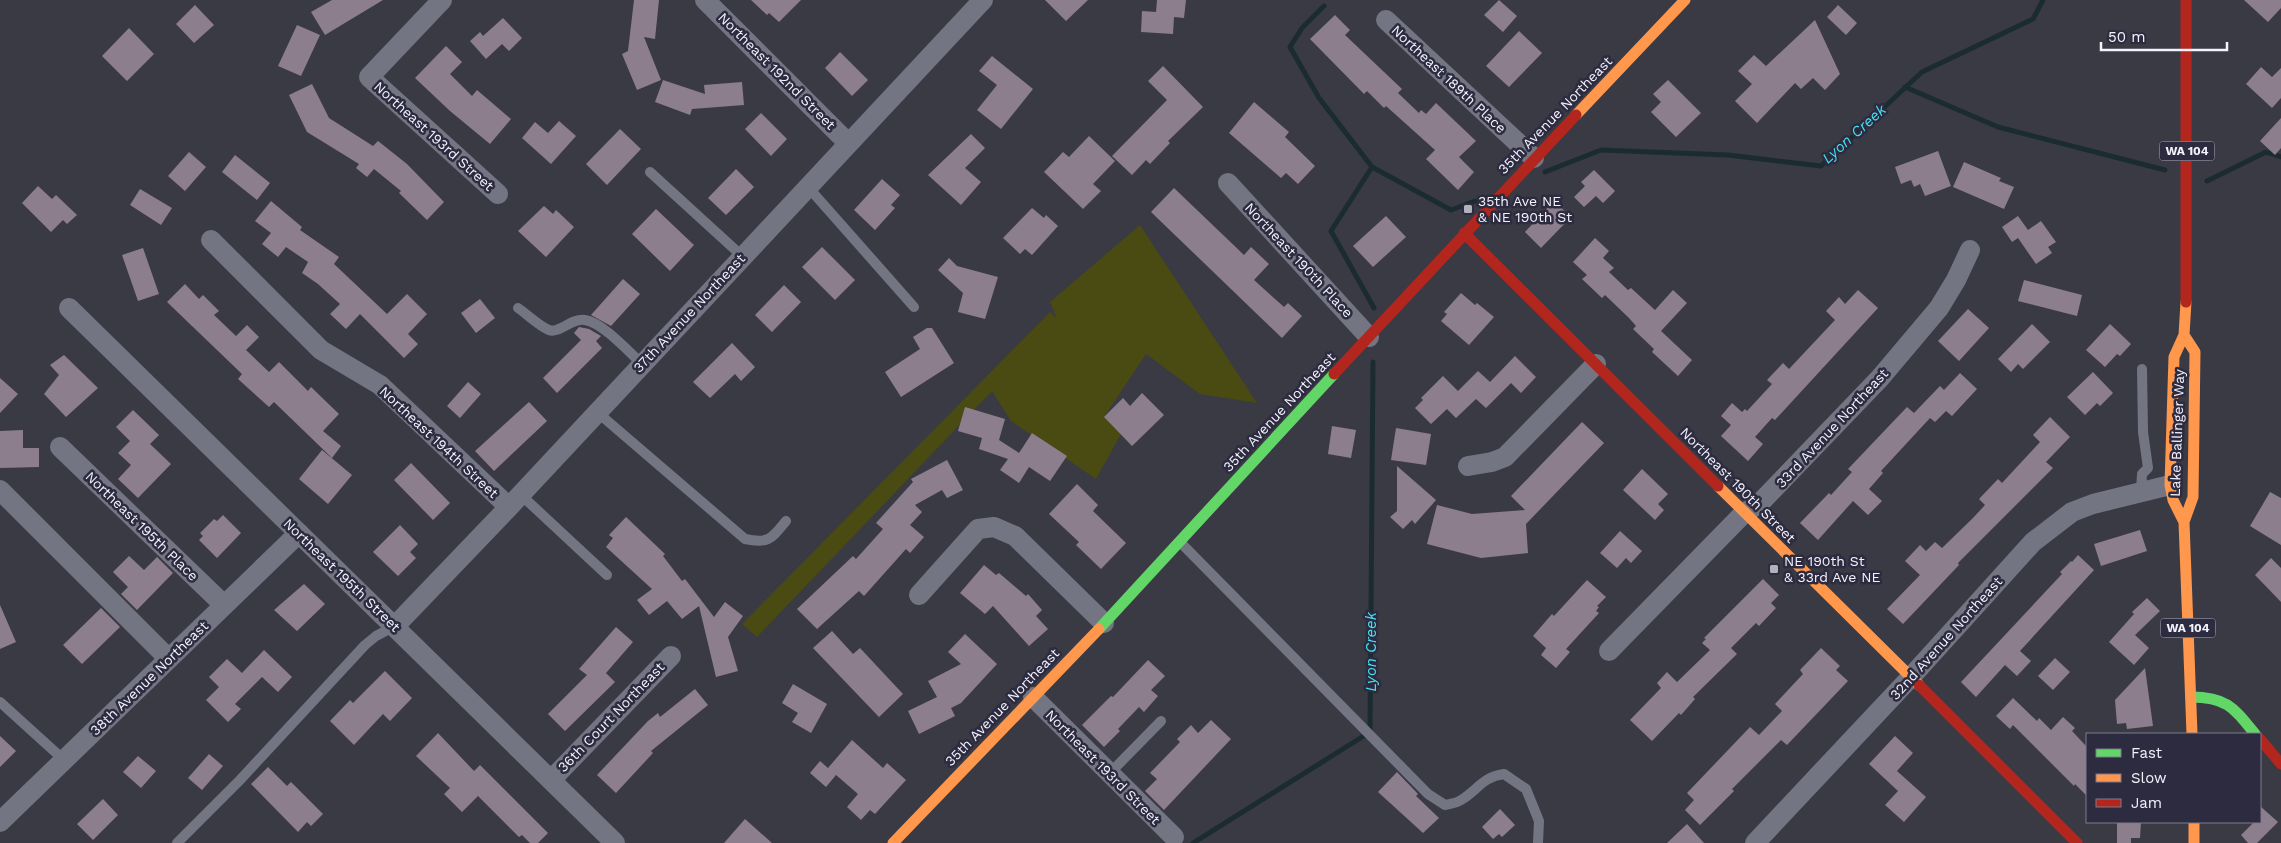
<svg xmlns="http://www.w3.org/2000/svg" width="2281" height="843" font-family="'Work Sans',sans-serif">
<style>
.green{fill:#4a4a13}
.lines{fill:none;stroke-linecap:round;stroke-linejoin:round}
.stream{stroke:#1b2c30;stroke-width:5}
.building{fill:#8d7e8e}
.lane{stroke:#737682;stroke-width:10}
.street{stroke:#737682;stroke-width:20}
.fast{stroke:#63d668;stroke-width:11}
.slow{stroke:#ff974d;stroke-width:11}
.jam{stroke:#b3261e;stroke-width:11}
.poi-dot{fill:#b2b2bc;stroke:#2d2b3f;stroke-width:2}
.labels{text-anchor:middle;stroke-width:5;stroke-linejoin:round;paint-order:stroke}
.shield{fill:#2d2b3f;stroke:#b8b6c4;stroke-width:1}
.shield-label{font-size:12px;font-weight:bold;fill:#f3f2fd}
.street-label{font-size:14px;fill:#f3f2fd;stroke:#2d2b3f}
.poi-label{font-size:14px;fill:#f3f2fd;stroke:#2d2b3f;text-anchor:start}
.water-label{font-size:15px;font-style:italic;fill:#46e0f0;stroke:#2d2b3f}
</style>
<rect width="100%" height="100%" fill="#3a3a44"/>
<path class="green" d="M1140,225L1257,403L1200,394L1146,354L1104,417L1121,434L1096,479L1011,421L992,391L757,637L742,624L1050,312L1057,319L1050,302Z"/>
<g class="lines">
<path class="stream" d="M1324,6L1302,28L1290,47L1319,98L1372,167
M1905,87L1998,127L2165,170
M1545,172L1601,150L1728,155L1821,166L1922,72L2033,19L2043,0
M2207,181L2266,152L2281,157
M1374,308L1331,231L1372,167L1451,210L1475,201
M1193,843L1370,732L1373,362"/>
</g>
<path class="building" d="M332,0H383L325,35L311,12Z
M634,0H659L655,39L644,37L661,80L637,90L622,54L628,51Z
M751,0H801L779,22L769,13L767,15Z
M1045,0H1088L1066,21Z
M1157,0H1186L1184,18L1174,17L1173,34L1141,32L1142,11L1156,12Z
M1499,0L1517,16L1503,32L1484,15Z
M2244,0H2281V8L2268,22Z
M195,5L214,25L194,43L176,24Z
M1838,5L1857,23L1846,35L1827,17Z
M1335,15L1350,30L1345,35L1402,89L1398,93L1419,113L1421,110L1426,114L1436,103L1476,141L1459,157L1474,172L1458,190L1426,159L1435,150L1386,106L1384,108L1367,91L1364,94L1310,39Z
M503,18L522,38L509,51L502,44L486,59L470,41L480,32L483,36Z
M1815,20L1840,74L1825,90L1813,78L1801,89L1795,83L1757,123L1735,101L1752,84L1738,71L1754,55L1766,66Z
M297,25L320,35L301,76L278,66Z
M129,28L154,54L127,81L102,56Z
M1519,31L1542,53L1509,87L1486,66Z
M446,46L462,62L450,74L472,96L477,90L511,119L490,144L450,111L415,78Z
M840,52L868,80L852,96L825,68Z
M992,56L1033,89L1001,129L977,110L997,85L979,71Z
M1163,66L1203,107L1168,141L1170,143L1150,164L1146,160L1132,175L1112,156L1167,100L1148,81Z
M2261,67L2272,77L2281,68V98L2272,108L2246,84Z
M663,80L705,94L704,85L742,82L744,105L692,109L690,115L655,102Z
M1668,80L1701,113L1676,137L1651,112L1661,102L1653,94Z
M312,84L329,118L373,146L378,141L407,164L444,202L427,220L399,193L401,191L374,169L367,177L356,168L359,164L307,132L289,95Z
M1254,102L1289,132L1285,137L1315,166L1298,184L1286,173L1281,178L1229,133Z
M761,113L787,139L771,156L745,129Z
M2281,118V148L2275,155L2260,141Z
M559,121L576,136L551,164L522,138L535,122L548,133Z
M620,129L641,149L607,185L586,164Z
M971,134L985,148L965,168L981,182L961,205L928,175Z
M1089,136L1115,161L1093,184L1101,191L1083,209L1044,172L1063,152L1069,157Z
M1938,151L1951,186L1925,196L1920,184L1914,187L1911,180L1901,184L1895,167Z
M189,152L206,167L185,191L168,176Z
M235,155L270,183L257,200L222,172Z
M1964,162L2001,178L1999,181L2014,187L2004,209L1953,187Z
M736,169L754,187L726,215L708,198Z
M1594,170L1615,191L1603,203L1596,196L1584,207L1574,197L1585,186L1581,182Z
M882,179L900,195L891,205L895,208L875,230L854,210Z
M38,186L52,199L56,195L77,215L67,224L63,220L51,232L22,203Z
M1174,188L1244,255L1251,247L1269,264L1254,280L1284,307L1288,303L1302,316L1282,338L1151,212Z
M140,189L172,208L161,225L130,205Z
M271,201L302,227L300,230L339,257L334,264L387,314L407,294L427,314L408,334L418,344L404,358L360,314L346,329L330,314L340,304L318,284L302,273L308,262L286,247L278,257L262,244L271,233L255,221Z
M1554,201L1571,217L1541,248L1525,232Z
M544,206L553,214L556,210L574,227L546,257L518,231Z
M1032,208L1044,218L1046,215L1058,226L1032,255L1025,249L1020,254L1003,238Z
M656,209L694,245L670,271L632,234Z
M1386,216L1406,237L1373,267L1353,246Z
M2018,216L2028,230L2041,221L2056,242L2048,247L2052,253L2036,264L2018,238L2012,242L2002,227Z
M1595,238L1609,251L1603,258L1614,268L1609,272L1628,290L1631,288L1655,310L1673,290L1687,303L1661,331L1692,360L1678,376L1652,352L1654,349L1633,329L1636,326L1629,318L1605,295L1602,298L1582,279L1587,275L1573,262Z
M822,247L855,280L835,300L802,267Z
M143,248L159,294L138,301L122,255Z
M949,258L957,266L998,277L985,319L958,312L963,293L938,270Z
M623,279L640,294L611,326L591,315Z
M2024,280L2082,295L2077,316L2018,301Z
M185,284L199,299L203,295L219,311L214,315L236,336L247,325L259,337L246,350L269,372L279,362L308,391L311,387L339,414L323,431L341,446L332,458L274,402L269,407L238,379L242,374L167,302Z
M784,285L801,302L772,332L755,315Z
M1858,290L1878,308L1775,420L1772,418L1755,437L1763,444L1748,461L1721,436L1731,425L1721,416L1732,403L1742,412L1745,409L1747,411L1772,384L1767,380L1783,363L1789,369L1835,320L1826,311L1839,297L1845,304Z
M1461,293L1475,305L1477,303L1494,317L1469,345L1441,321L1447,314L1444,312Z
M480,299L495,318L476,333L461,313Z
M1968,309L1989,328L1959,361L1938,341Z
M2032,324L2050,342L2023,369L2018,364L2011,372L1998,359Z
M2110,324L2131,344L2120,356L2117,354L2105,367L2086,350Z
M579,327L589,329L601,336L596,341L602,348L557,393L543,378L581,340L574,333Z
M927,328H932L954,363L901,397L885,372L920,349L913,337Z
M732,343L755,367L741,381L735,374L710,398L693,382Z
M64,355L98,388L66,417L44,394L59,375L50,365Z
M1515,356L1536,377L1521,393L1511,383L1486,408L1476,399L1456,418L1447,409L1431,424L1415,408L1423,400L1421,398L1443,376L1458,391L1478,371L1490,382Z
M2093,372L2113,393L2100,406L2097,403L2085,415L2067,397Z
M1960,373L1977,389L1952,416L1946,411L1935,422L1930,418L1881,471L1883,473L1869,489L1882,501L1868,515L1853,501L1818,540L1800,523L1829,493L1831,495L1852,472L1848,469L1907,407L1914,413L1940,386L1944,390Z
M0,378L18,394L0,413Z
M468,382L481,394L460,418L447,406Z
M1142,393L1164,415L1132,446L1104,417L1123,398L1130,406Z
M529,402L547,421L494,471L475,451Z
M965,407L1005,419L999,440L1019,453L1032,433L1067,456L1050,481L1029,467L1019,483L1000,470L1008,459L979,449L982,438L958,431Z
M133,410L159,435L150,444L171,464L138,498L118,479L131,465L118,453L130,441L116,427Z
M2050,417L2070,437L2046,462L2053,468L1958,563L1959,565L1903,624L1887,609L1920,575L1905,561L1920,545L1926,551L1935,542L1942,548L1973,518L1985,505L1979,499L1998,479L2002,483L2040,442L2033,435Z
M1582,422L1604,443L1526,524L1528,553L1481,558L1427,544L1437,505L1472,514L1525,510L1511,496Z
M1332,426L1356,430L1351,458L1328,454Z
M1396,428L1431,434L1426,465L1391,460Z
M23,430V448H39V467L0,468V431Z
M322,450L352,475L328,504L299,479Z
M947,460L963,490L947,498L942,490L915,505L922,512L910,525L924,537L910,553L906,549L864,596L859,591L817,629L797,609L853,556L856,559L883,529L876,523L913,482L911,479Z
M411,463L450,503L433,520L394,480Z
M1397,466L1436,500L1415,524L1412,520L1403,529L1390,517L1397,511Z
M1642,469L1668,494L1658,504L1664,510L1655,520L1623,490Z
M1077,484L1098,505L1093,511L1126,543L1101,569L1076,545L1079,542L1049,514Z
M2270,492L2281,498V545L2250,526Z
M223,515L241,533L217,558L199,540L203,536L200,533L214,519L217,521Z
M626,517L665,554L663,556L682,581L685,579L714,617L725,602L743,616L728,637L738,671L716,677L699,606L682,619L667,601L649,615L637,600L652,589L606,547L613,538L609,535Z
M400,525L418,544L410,552L416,558L398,576L373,552Z
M2140,530L2147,551L2101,566L2094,544Z
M1620,531L1642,551L1631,563L1626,558L1617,568L1600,553Z
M2078,555L2094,570L2020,651L2031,661L2017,676L2005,665L1976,697L1961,682L2062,574L2060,572L2071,561L2072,562Z
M129,556L144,570L157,557L173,573L137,610L121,594L128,587L113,572Z
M2271,558L2281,568V602L2255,575Z
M984,565L996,575L999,573L1026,596L1028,594L1042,610L1036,616L1048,629L1029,646L993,606L985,614L960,593Z
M1763,579L1779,595L1771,603L1776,608L1759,626L1756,623L1731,648L1737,654L1693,697L1695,699L1681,715L1679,713L1652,741L1630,720L1661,688L1657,683L1667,672L1677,682L1710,650L1702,643L1706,639L1704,638Z
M1587,580L1606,597L1597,606L1599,607L1596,611L1599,613L1566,649L1570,652L1556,668L1541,655L1546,648L1533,636L1552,614L1554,616Z
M304,584L325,604L297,631L274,610Z
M2147,598L2160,611L2135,635L2149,648L2134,665L2109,642L2134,614L2132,612Z
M0,605L16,642L0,649Z
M101,608L120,627L82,664L63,645Z
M616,627L633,642L606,673L615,682L565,731L548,714L587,675L579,669Z
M832,631L853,654L860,648L903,694L879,717L813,648Z
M965,634L997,664L961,703L951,708L955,716L919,734L908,711L937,697L928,681L961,664L948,652Z
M1821,648L1840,666L1836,670L1848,681L1787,745L1781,740L1732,789L1734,791L1700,825L1685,810L1694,800L1687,793L1750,727L1759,735L1782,711L1775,704L1803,674L1800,670Z
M264,650L292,677L278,692L262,677L235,704L241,709L228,722L206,700L219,687L209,677L227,659L242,673Z
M2055,658L2070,672L2053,690L2038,676Z
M1148,660L1165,676L1151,690L1158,696L1144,712L1139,707L1118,729L1120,731L1104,747L1082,725L1111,696L1113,697Z
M2145,668L2153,726L2127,729L2126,723L2117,724L2115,700Z
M385,671L412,698L390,721L383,714L354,745L330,721L350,700L353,703Z
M793,684L827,704L811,733L792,722L798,713L782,703Z
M695,689L708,705L651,751L653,753L616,793L597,775L648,721L658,713L660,717Z
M2013,698L2037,721L2039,718L2051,730L2063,717L2075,728L2072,731L2087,747V796L2075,784L2074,786L2013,725L2010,729L1996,716Z
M1211,720L1231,739L1164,810L1145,791L1157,779L1150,773L1180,742L1177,739L1191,725L1198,733Z
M438,733L474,771L480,765L548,833L538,843H530L522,835L519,837L478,796L462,812L444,794L450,788L416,756Z
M0,736L16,751L0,767Z
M1895,736L1913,753L1897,771L1926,797L1904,822L1885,805L1898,791L1869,764Z
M852,740L883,768L887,763L906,780L875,814L870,810L861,820L847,807L858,794L828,768Z
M209,754L223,766L202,790L188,778Z
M138,756L156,771L141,788L123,772Z
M820,761L836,775L826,787L810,773Z
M268,767L287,786L291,782L323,814L311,826L307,822L298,832L251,784Z
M1397,772L1418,794L1416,796L1439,818L1423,833L1378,792Z
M103,799L118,815L93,840L77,824Z
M2260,806L2278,822L2257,843H2248L2241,835L2254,822H2260Z
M1500,809L1515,825L1502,837L1499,834L1493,839L1482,827Z
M745,819L772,843H724Z
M2117,822H2141L2140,838H2131V843H2117Z
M1687,824L1704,843H1667Z"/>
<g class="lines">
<path class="lane" d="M650,172L742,256
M808,187L914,307
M518,308C528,315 539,326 549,330C559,334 571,318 585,320C603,323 628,351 642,364
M597,412L745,539C769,544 771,539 786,521
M2141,492L2142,474L2148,468L2143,432L2142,369
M521,495L607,575
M1180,542L1428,794L1445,805C1450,804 1457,803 1461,800C1478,790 1482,777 1504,774L1526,789L1539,821L1538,843
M0,702L64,760
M1110,773L1161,721
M177,843L240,780L365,645L376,636L395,626"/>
<path class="street" d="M442,0L369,77L498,194
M705,0L848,143
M1386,20L1534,158
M1228,183L1369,337
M211,240L321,350L380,385L509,507
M69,308L615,843
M60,447L224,605
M1468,466L1492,462L1505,457L1596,364
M0,490L169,659
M919,595L978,529L994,527L1015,536L1104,623
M395,626L509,507L983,0
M1609,651L1744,513L1760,503L1880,378L1939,308L1956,280L1970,250
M1033,697L1174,837
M552,779L671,656
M0,822L299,533
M1755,843L1910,678L2033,542L2072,512L2093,504L2170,485"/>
<path class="fast" d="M1099,629L1334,374
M2191,697C2227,697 2234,708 2255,734"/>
<path class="slow" d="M1576,115L1685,0
M2184,335L2195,352L2193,497L2184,522L2192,734
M1718,486L1919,685
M2184,522L2173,500L2170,485L2174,357L2184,335L2186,302
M2194,822V843
M893,843L1099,629"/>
<path class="jam" d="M1464,233L1718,486
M2186,302V0
M1334,374L1576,115
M1919,685L2077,843
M2260,739L2281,764"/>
</g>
<g class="poi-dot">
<rect x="1463" y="204" width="10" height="10" rx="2.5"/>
<rect x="1769" y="564" width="10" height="10" rx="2.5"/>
</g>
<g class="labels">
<g class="shield">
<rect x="2159.5" y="141.5" width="55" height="19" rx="4"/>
<rect x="2160.5" y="618.5" width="55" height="19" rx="4"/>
</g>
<g class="shield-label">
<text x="2187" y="155">WA 104</text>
<text x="2188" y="632">WA 104</text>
</g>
<g class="street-label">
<text transform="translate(777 71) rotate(45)" y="5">Northeast 192nd Street</text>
<text transform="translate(1449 79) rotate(43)" y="5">Northeast 189th Place</text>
<text transform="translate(1555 115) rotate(-46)" y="5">35th Avenue Northeast</text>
<text transform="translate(434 136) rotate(42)" y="5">Northeast 193rd Street</text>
<text transform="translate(1299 260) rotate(47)" y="5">Northeast 190th Place</text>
<text transform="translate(689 313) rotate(-47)" y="5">37th Avenue Northeast</text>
<text transform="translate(1279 412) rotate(-47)" y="5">35th Avenue Northeast</text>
<text transform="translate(1832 428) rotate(-47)" y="5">33rd Avenue Northeast</text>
<text transform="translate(2177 433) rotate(-88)" y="5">Lake Ballinger Way</text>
<text transform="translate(439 442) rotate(43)" y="5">Northeast 194th Street</text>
<text transform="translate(1738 485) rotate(45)" y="5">Northeast 190th Street</text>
<text transform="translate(142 526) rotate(44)" y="5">Northeast 195th Place</text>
<text transform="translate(342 575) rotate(44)" y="5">Northeast 195th Street</text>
<text transform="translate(1946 638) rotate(-48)" y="5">32nd Avenue Northeast</text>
<text transform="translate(149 678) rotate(-44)" y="5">38th Avenue Northeast</text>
<text transform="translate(1002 707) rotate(-46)" y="5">35th Avenue Northeast</text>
<text transform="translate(611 717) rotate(-46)" y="5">36th Court Northeast</text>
<text transform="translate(1103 767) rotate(45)" y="5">Northeast 193rd Street</text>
</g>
<g class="poi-label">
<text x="1478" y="206">35th Ave NE<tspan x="1478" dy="16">&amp; NE 190th St</tspan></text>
<text x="1784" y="566">NE 190th St<tspan x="1784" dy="16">&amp; 33rd Ave NE</tspan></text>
</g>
<g class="water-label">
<text transform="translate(1854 134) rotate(-42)" y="5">Lyon Creek</text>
<text transform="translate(1371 652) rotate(-90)" y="5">Lyon Creek</text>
</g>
</g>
<rect x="2086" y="733" width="175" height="90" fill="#2d2b3f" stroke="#7c7b8b"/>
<rect x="2096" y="749" width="25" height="8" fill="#63d668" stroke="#7c7b8b"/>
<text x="2131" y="758" font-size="15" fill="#f3f2fd">Fast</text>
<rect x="2096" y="774" width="25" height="8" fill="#ff974d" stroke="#7c7b8b"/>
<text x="2131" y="783" font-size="15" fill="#f3f2fd">Slow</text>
<rect x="2096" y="799" width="25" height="8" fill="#b3261e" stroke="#7c7b8b"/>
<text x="2131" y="808" font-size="15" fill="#f3f2fd">Jam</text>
<path d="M2101 42v8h126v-8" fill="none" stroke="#f3f2fd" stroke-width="2.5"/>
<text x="2108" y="42" font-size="15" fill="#f3f2fd" stroke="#2d2b3f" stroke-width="4" paint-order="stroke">50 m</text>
</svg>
